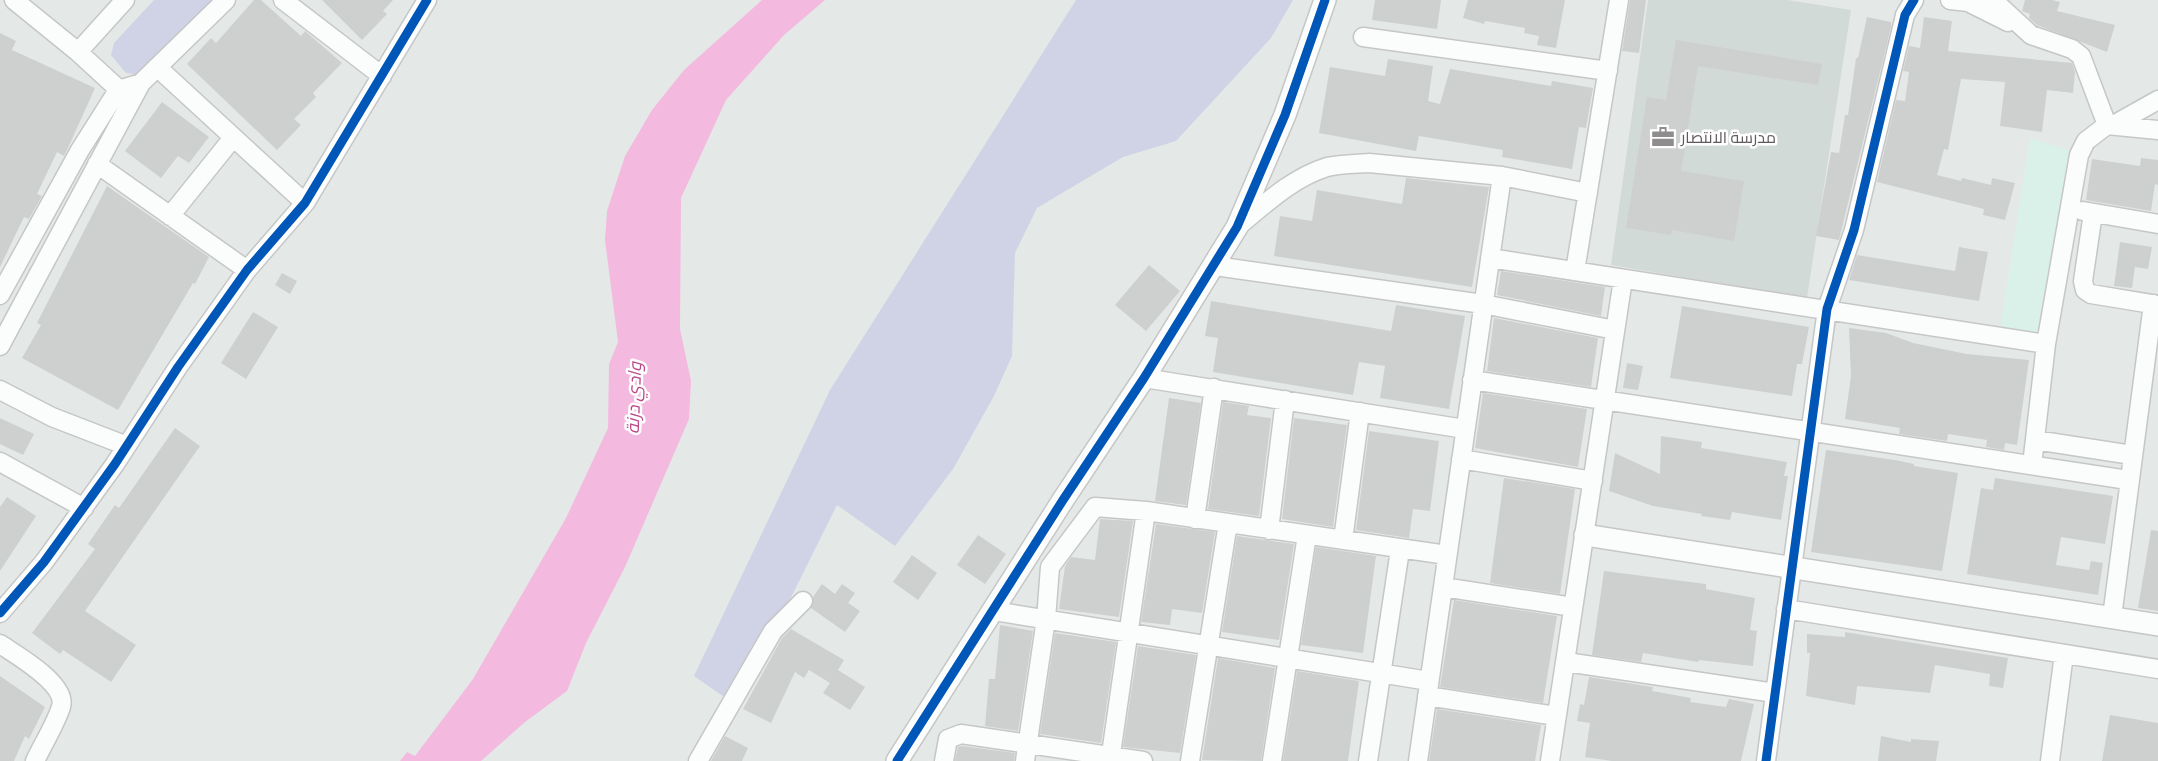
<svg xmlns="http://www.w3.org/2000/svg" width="2158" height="761" font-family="'PT Sans Narrow',Cairo,sans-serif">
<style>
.education{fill:#d2dad7}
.green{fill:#d0d3e5}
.sand{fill:#daf1ea}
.water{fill:#f3b9de}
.building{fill:#cdd0cf}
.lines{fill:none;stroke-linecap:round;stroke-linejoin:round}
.minor-casing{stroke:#c6c6c7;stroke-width:21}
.tertiary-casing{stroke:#c6c6c7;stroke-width:24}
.minor{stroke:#fbfcfc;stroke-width:18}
.tertiary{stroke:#fbfcfc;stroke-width:21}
.cycleway-casing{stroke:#fff;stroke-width:13}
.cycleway{stroke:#0057b8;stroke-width:9}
.labels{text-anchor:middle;stroke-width:5;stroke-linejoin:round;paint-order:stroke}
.poi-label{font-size:16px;fill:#615a5e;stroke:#fff;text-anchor:start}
.water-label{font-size:18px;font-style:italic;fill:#bb4888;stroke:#fff}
</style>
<rect width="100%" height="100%" fill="#e4e9e8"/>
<path class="education" d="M1648,0H1788L1851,10L1807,298L1611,265Z"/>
<path class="green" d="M154,0H220L141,75L126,73L111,55L114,43Z
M1076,0H1293L1271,38L1176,141L1123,157L1037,208L1015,253L1012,356L994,396L953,469L895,546L837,505L737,706L694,676L830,390Z"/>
<path class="sand" d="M2030,138L2083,155L2054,345L1999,337Z"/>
<path class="water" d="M762,0H825L784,35L726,100L681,198L680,329L691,381L689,419L625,567L586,643L567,691L525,722L481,761H400L407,752L415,756L473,679L566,518L608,428L609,364L618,342L605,240L607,211L625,156L652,110L684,70Z"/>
<path class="building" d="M254,0H261L301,36L305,31L342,63L313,93L316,97L294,119L301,125L277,150L187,64L211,38L216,43Z
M322,0H393L383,11L387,14L362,40Z
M1375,0H1441L1437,29L1372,20Z
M1468,0H1565L1556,48L1537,45L1539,36L1524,33L1525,28L1485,21L1484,24L1463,18Z
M1630,0H1646L1639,53L1622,51Z
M2025,0H2052L2060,2L2057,11L2115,25L2107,52L2037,25L2029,18L2030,14L2022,11Z
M1867,17L1891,22V27L1839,240L1816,236L1831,152L1839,153L1845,115H1848L1856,58H1858Z
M1924,17L1952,21L1948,51L2072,63L2075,72L2073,93L2047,90L2042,132L2000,126L2005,82L1961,79L1948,150L1944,149L1937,175L1961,181L1962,178L1991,185L1992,178L2015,183L2005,220L1983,215L1984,209L1877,182L1896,100L1905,101L1909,72L1903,71L1909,46L1920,48Z
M0,33L16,41L12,50L95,88L68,148L64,156L57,152L37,194L42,196L29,219L24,217L0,267Z
M1676,40L1822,64L1818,85L1698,66L1681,171L1744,181L1734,241L1672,230L1671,235L1626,228L1647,97L1666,100Z
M1388,59L1433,66L1428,101L1440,104L1450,69L1551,86L1552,81L1593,88L1586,128L1579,127L1572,169L1502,157L1503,150L1419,136L1416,151L1319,133L1330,67L1385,76Z
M162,102L209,137L189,163L178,156L161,178L125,151Z
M2141,158L2158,160V185L2155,184L2151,211L2086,200L2092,159L2140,166Z
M1406,178L1489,187L1472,287L1274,256L1280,216L1312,221L1317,190L1402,204Z
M107,186L209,257L195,284L193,283L118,410L22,358L41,325L37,323Z
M2120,242L2152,247L2148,269L2135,267L2132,288L2114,286Z
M1959,247L1988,252L1979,301L1849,280L1857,255L1955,271Z
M1149,265L1180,291L1146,331L1115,305Z
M1501,271L1605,287L1601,316L1497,295Z
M282,273L297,281L290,294L275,285Z
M1211,301L1391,331L1396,305L1465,316L1449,409L1380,398L1385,366L1359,362L1353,395L1213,372L1218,338L1205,336Z
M1682,306L1809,327L1802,364H1797L1792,396L1670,378Z
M253,312L278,327L246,379L221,363Z
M1494,318L1598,338L1591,387L1487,371Z
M1849,328L1886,333L1913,343L1967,354L2029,360L2017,445L2005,443L2004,450L1986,447L1987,440L1948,434L1947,441L1899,434L1900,428L1845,419L1851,376Z
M1627,363L1643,366L1638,390L1623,388Z
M1483,393L1587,409L1578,467L1475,448Z
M1169,398L1201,403L1186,505L1155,501Z
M1223,402L1249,406L1247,415L1271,418L1259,516L1208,509Z
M0,418L34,434L23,455L0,444Z
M1294,418L1347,425L1333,527L1282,519Z
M175,428L200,446L85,611L136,645L111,682L63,650L60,654L32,633L95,549L88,544L115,505L119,508Z
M1369,431L1439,441L1430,511L1413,509L1409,538L1356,530Z
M1661,436L1702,442L1701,448L1787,462L1784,476H1788L1781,520L1732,512L1730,520L1701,516L1702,514L1653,506L1609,491L1615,453L1660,474Z
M1826,450L1895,460L1914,464V466L1958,473L1942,571L1811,552Z
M1504,478L1575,489L1560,594L1490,583Z
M1995,478L2113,496L2105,544L2061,537L2056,565L2089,570L2091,561L2103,563L2098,595L1967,574L1981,488L1993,490Z
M7,497L36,516L0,571V507Z
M1100,519L1133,521L1119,617L1059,609L1065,566L1071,557L1095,560Z
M1156,524L1215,532L1202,613L1172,609L1170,625L1141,622Z
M2151,530L2158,531V611L2138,608Z
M978,535L1006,554L985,584L957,565Z
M1237,536L1294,544L1279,640L1222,632Z
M1316,547L1376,556L1363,653L1301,645Z
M912,555L937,573L918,600L893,582Z
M1604,571L1706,584V589L1755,598L1750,630L1757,631L1753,666L1699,660L1698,662L1643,653L1641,662L1592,655Z
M822,584L835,594L842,584L855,593L848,603L860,611L845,632L811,608L813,597Z
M1454,600L1557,616L1543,703L1440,687Z
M1000,625L1033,631L1018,731L985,726L989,679H995Z
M791,629L844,660L838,670L865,687L850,710L823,693L830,683L809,670L804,678L795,672L771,723L743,709L782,638Z
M1845,632L2008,658L2003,688L1989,686L1990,674L1935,665L1930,693L1857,686L1855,705L1806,696L1810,653H1807V634L1845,637Z
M1055,633L1116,642L1101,743L1040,734Z
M1138,646L1196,655L1180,753L1123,747Z
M1218,658L1275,668L1261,761L1202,760Z
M1297,671L1359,681L1348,761H1283Z
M0,676L45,707L29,739L25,736L14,761H0Z
M1589,677L1653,687L1652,691L1691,698L1690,702L1726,707L1729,699L1754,704L1741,761H1612L1585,757L1590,723L1577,721L1580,704L1584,705Z
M1437,709L1541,725L1535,761H1429Z
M2110,715L2158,723V761H2102Z
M725,736L748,748L742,761H711Z
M1881,736L1911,742V739L1939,741L1936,761H1878Z
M962,746L1015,753L1014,761H955L958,747Z"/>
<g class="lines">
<g class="minor-casing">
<path id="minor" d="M14,0L78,52L127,97
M283,0L382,76
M1950,0L1968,2L2008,22
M1993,0L2031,35L2072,49L2081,56L2107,125
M1363,37L1608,71
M78,52L125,0
M157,67L305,203
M2117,123L2158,100
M97,164L247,270
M2083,211L2158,224
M2093,213L2083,281L2085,290L2091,294L2158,305
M170,216L232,139
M1237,227C1265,204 1292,178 1327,167C1340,164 1355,164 1369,163L1502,176L1588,193
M1490,258L2046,344
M1215,266L1483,304L1615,330
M1575,271L1619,0
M0,295L80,150L118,90L141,83
M0,346L141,83L226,0
M1144,378L1465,429
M1472,380L2128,480
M0,390L52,417L127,446
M2035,440L2132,455
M1461,459L1593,481
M0,462L84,508
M2032,465L2046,344L2079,155L2086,141L2107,125L2158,130
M1195,519L1214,388
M1269,530L1285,400
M1343,540L1360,412
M1443,587L1573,607
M1786,609L2158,669
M994,611L1429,681
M0,613L44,562L115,464L178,367L247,270L305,203L427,0
M2112,617L2153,304
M0,644C16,655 68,684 61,707C55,725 43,744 35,761
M1566,662L1775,693
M1427,696L1556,716
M698,761L773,631L803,601
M944,761L948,739L961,734L1143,761
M1025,761L1046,619L1050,567L1095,507L1146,511L1447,555
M1110,761L1146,511
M1190,761L1228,523
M1272,761L1307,535
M1368,761L1400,550
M1418,761L1502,176
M1550,761L1623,279
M1766,761L1827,309L1854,230L1905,15L1914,0
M2050,761L2064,654"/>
</g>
<g class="tertiary-casing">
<path id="tertiary" d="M1585,535L2158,625
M897,761L1063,500L1144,378L1237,227L1285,115L1325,0"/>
</g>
<use href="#minor" class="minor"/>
<use href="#tertiary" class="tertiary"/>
<g class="cycleway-casing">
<path id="cycleway" d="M0,613L44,562L115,464L178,367L247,270L305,203L427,0
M897,761L1063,500L1144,378L1237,227L1285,115L1325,0
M1766,761L1827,309L1854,230L1905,15L1914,0"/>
</g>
<use href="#cycleway" class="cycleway"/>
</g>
<defs>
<g id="office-bare" transform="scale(1.8)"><path d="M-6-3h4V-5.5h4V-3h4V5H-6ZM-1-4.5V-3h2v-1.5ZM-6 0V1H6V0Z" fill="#8f8c8e" stroke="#fff" stroke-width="2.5" paint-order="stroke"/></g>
</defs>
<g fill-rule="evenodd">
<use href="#office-bare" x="1663" y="137"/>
</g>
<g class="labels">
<g class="poi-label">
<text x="1681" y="143">مدرسة الانتصار</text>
</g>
<g class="water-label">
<text transform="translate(634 398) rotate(-88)" y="6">وادي درنة</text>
</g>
</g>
</svg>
